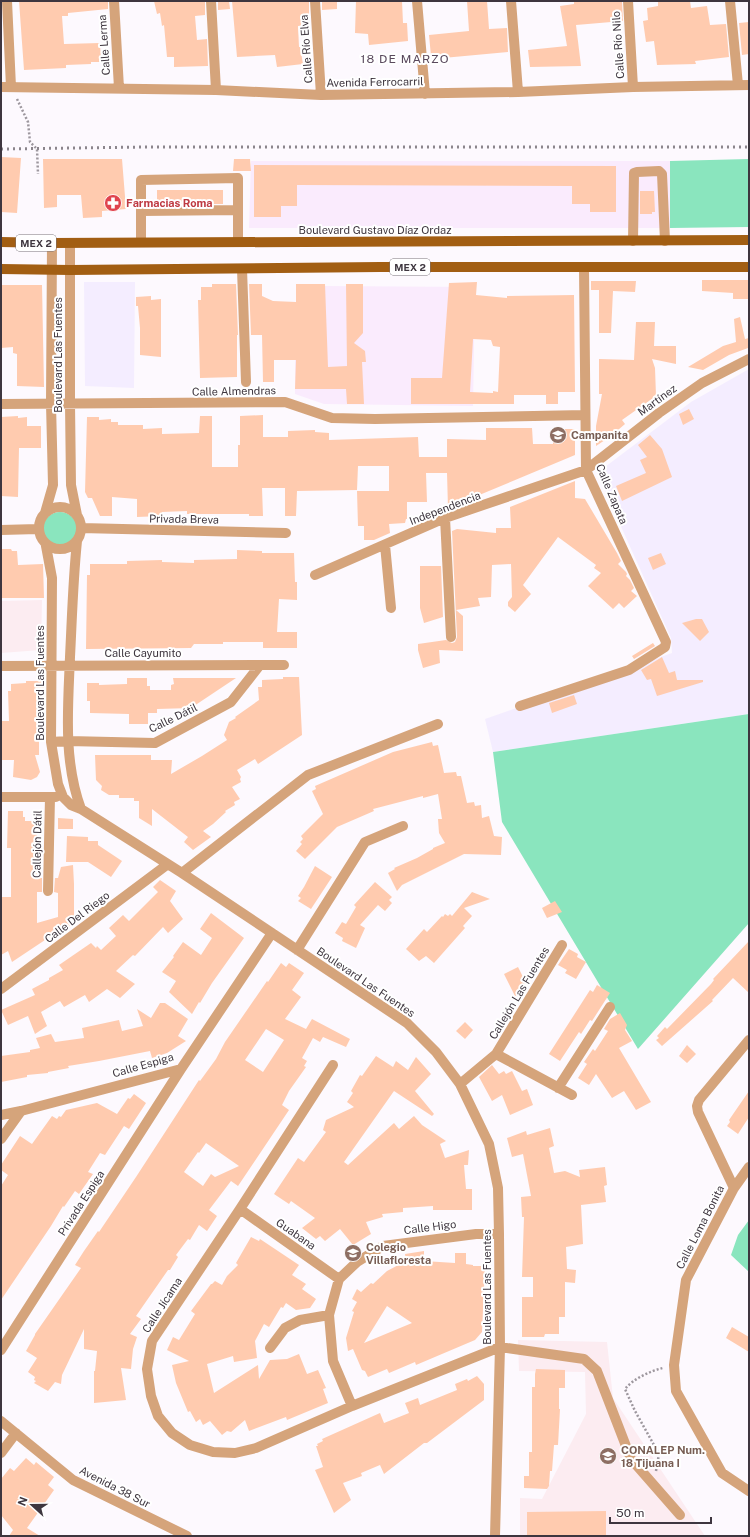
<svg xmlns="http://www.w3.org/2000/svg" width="750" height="1537" font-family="'Public Sans',sans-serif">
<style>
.built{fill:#faebfd}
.industrial{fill:#f4edff}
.education{fill:#fcecf1}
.green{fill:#8ae5be}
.building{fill:#ffcbaf;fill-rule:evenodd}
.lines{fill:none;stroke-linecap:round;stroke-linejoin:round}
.path{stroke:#9d979e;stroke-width:2.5;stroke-dasharray:2 2;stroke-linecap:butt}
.minor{stroke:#d5a47b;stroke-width:10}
.major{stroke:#a25e13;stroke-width:10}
.rail{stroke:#8b858c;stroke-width:3;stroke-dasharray:2 4;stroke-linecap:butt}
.labels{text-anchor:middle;stroke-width:4;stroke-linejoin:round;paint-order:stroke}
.shield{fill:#fff;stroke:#787279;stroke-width:1}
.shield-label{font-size:10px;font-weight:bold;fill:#3e363f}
.street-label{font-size:11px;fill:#3e363f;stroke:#fff}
.health-label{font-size:11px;font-weight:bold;fill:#be3a42;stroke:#fff;text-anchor:start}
.education-label{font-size:11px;font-weight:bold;fill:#785e54;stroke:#fff;text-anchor:start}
.neighbourhood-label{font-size:12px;letter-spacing:1px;fill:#5a495d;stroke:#fff}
</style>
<rect width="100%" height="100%" fill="#fdf9fe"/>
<path class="built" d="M251,161H670V228H249Z
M324,286L475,287L473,406L324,404L295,394V346Z"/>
<path class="industrial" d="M84,282H135L134,388L85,386Z
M749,369V714L493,752L485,719L672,653L671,638L597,473L691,402Z"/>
<path class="education" d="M42,600L41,650L1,653V601Z
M518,1340L607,1342L613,1398L705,1536H520V1498L542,1499L586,1414L585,1372L519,1371Z"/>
<path class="green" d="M749,159V227L670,228V161Z
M43 529a17 17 0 1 1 34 0a17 17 0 1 1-34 0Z
M749,714V923L638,1049L502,822L493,752Z
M749,1220V1272L731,1255L738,1235Z"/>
<path class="building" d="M19,1H108V9L68,13V16H62L64,44L100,43L101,62H91V64L66,65V68L24,70Z
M154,1H205V15L195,16L197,40L207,39L208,66L174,67V57H167L164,25L162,26L160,13L157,14Z
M218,1H229L230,9L218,10Z
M232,1H309V25L298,26L299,47H300L303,64L277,67L275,55L237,57Z
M322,1H337V9L322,10Z
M356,1H402L403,23H407L408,41L369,45L368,34L355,33Z
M467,1H487L489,29L507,28L508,52L443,58V54L431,56L429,35L469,31Z
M574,1H622L623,21L576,25L581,66L530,67L528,50L567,46L560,6L574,4Z
M658,1H690L691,8L707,6L710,25L726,24L729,57L695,61L696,64L657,65L654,41L646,42L643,21L648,20L647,8L658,6Z
M749,22V54L742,55L739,23Z
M1,157L21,158L17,213L1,212Z
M43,159H122L126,209L102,211V217L83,218L81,195H57V207L44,208Z
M234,159H250L251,171H233Z
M254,165L616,166V212H590V204H572V186L297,185V206H281V217H254Z
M157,190H223V204H157Z
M640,191H654L655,212H652V214H640Z
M702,280H749V299H733V293L702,291Z
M591,281H636L635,292L613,291L611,333H599V290H591Z
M477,282L476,295L507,298V296L574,295L575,392H558V404H546V395H514V404H411V378H442L449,283ZM473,339L491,340L493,346L500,347L498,392L493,391V393L470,392Z
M212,284H236L238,335H237V377L200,378L198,300H201V287H212Z
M249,284H262V296L273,301L296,302V284H325L328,367L347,366L346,284H363V333L354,343L365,351L366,362H362L364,404H347L346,389H295L296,360H274V382H263L262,335H251Z
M1,285H42L44,387L17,386V354L13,353V347L1,348Z
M151,296V300L161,299V357L140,355V328L138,306H136V297Z
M740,317L745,339L749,338V347L748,348L729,355L703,370L688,367L723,346L736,342L734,319Z
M636,322H655L654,346H676V364L652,359L655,368L656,396L622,420L625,424L611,436L596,446V426L602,394H599V359L634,360Z
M689,409L694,419L683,425L679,414Z
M263,415V437H288V431L315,430V432L329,433V440L418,437L419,457H447V439L486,440V428H532L533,444H553V431L562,430V429H575V455L448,508L447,473H426L427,502H407V519H406L405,523L389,524L390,533L374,540H364V526H358L357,491H389V466H358L357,490L297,491L296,516H285V488H262L263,516H249V514H187V511L162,512V516L137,517V499L112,497V516H100L92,498H88L85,492L87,417H99V420L111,419V422H118V425H143V429L162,428V434L199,433L200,416H212V467H238V445H240V416Z
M18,416V418L27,417V426H41V448H19L18,497L1,496V417Z
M650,435L662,449L672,477L622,501L616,486L646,473L640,460L647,457L638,445Z
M575,481V498L585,499L617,553L621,561L618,564L626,572L627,574L626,576L630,580L634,588L631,591L637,596L624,608L619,603L613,609L588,586L601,573L594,568L596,565L558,537L523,585L531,594L515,612L508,606V602L512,597L511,564L492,565L491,597L478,598L480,606L456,610L463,616V651L439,650L440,663L423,668L418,650V644L446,640L452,643L455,642L457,637L452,531L457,529L496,533V528H511L510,507Z
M1,549H11L12,551H17L18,565L43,564L44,598H1Z
M237,550L262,551V553H294L295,582H297V600L279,599L277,632H297V648H263V642H223V644H194L191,648L86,649L87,575H90V564H127V561L162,560V562L194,563V560L237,559Z
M661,553L666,564L653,570L648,558Z
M420,566H441L443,617L424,623L420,608Z
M696,619H702L709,632L700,641L682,623Z
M653,643L655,646L634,659L632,656Z
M662,657L669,673L675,671L677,680H703V682L657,696L651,679L647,680L641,670Z
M283,677H299L302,735L258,764L255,759L237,770L241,777L240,779L241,782L232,787L240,799L234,802L235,805L225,811L226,812L213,824L203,831L211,837L193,850L184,842L188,837L152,809V826L139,818V801H134V798H119V795H109L101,790L102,786L96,780L95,755H151V760H172L171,774L202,756L227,740L224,735L229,722L236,718L235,717L259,700L258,687H262V680L283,679Z
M127,678H147V686H150V690H171V685L174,684L173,678H236L191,708L157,709V713H148V724H129V714L90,713V701H87V683H99V685L127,684Z
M26,681H44V707L41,724H39V755H35L40,772L37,777L31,780L13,777L14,760H1V721H9L8,691H11V684L26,683Z
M574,695L577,704L552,713L549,703Z
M432,742L433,746L438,745L444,773L456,772L457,776H461L467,803L474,802L475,806L481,805L482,818L489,816L494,836L502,837L501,855L464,854L402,885L397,891L388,873L395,869L394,868L417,858L433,849V848L445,843L439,833L438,819H442L438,794L423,798V796L373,809L374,811L337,827L305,859L296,851L302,844L300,842L303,839L301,836L323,814L312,791L316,789L315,786L393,752Z
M8,811H23V817H25V821H37V878H42V892H37V923L58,917V893L54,892L55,878H58L61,867L73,865L74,884V924L52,937L51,936L12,962L8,951L1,955V897H11V848H7Z
M58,818L73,819V829H58Z
M67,836L88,837V841H98V845L122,861L111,877L88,862H66Z
M315,866L332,877L311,909L298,901L301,898L298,896L304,887Z
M160,880L176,891L170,901L183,919L168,933L163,927L135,956L133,955L116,971L135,984L120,998L107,989L89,1002L85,995L64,1007L60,1001L41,1012L47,1026L35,1034L28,1016L8,1025L1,1010L35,995L32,989L49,980V978L63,970L59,965L91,943L96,948L97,946L101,950L116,936L109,928L123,915L129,921L158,892L153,887Z
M375,882L392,897L389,900L392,903L385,911L378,905L360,925L365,928L356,948L342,941L343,938L335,933L342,922L346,924L356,907L354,905Z
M472,892L490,899L464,908L472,916L463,926L465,928L434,963L426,956L419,961L406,949L424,929L427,932L442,916L443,917L445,914L448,916L450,914L452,916Z
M555,901L562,912L547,918L542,908Z
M211,913L244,938L212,983L200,1003L199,1002L192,1014L169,992L176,981L162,972L174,957L173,956L183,942L201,955L212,938L200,929Z
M749,941V993L733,978L712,1000L713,1001L662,1046L656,1040L659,1038L657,1036L665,1027L667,1029L711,984L714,980L713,979Z
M569,949L578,954L577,957L586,962L576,979L565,973L567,970L558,965Z
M281,963L286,967L289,963L304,973L292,990L301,997L285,1019L306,1029L312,1019L350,1039L346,1047L323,1037L320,1042L313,1038L302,1058L307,1061L304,1066L306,1067L289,1091L282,1105L289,1110L238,1186L231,1181L209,1210L217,1216L207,1231L199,1225L190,1240L188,1239L176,1255L178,1257L170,1270H168L136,1316L141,1319L130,1334L137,1337L133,1349L131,1369L121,1368L126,1400L94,1403V1371H95L97,1351L84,1349V1329L62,1375L61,1384L55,1382L48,1391L34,1383L36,1381L34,1380L35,1377L28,1372L37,1358L26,1351L35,1335V1334L81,1268L75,1265L84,1251L98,1231L99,1232L136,1177L199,1080L200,1081L216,1059L225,1042L267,981L268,982ZM266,1029L284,1040L263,1072L245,1060ZM206,1143L239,1166L215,1177L211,1174L203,1186L184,1172L198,1152L199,1153Z
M518,967L526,983L524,984L527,990L515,996L504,974Z
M597,985L610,993L592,1021L590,1020L581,1034L579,1032L560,1061L549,1054L590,990L593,992Z
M160,1003H165L188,1019L178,1036L186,1041L167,1053L152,1058L150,1051L99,1061L68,1066L69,1068L48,1072V1073L27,1075V1077L1,1082V1056L30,1052V1050L40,1048L36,1038L51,1034L55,1042L84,1038L82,1028L119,1020L122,1031L143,1026L137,1009L151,1018Z
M620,1013L627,1025L625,1030L632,1041L619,1048L651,1102L636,1110L624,1091L612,1098L596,1074L589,1085L578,1078L587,1064L584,1062L593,1049L595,1051L608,1031L604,1029L610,1019Z
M465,1022L473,1030L465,1039L456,1031Z
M687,1045L696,1054L687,1063L679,1056Z
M376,1056L393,1067L396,1061L408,1070L416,1057L431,1074L415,1091L434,1114L432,1116L394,1091L344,1162L348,1165L394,1123L399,1129L414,1116L422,1125L446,1141L440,1144L445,1158L469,1150L468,1165H464L466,1189H472V1210H433V1206L403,1208V1212L382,1214L383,1217L366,1222L371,1234L353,1245L340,1229L325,1241L320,1236L316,1239L302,1228L315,1218L291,1201L289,1204L274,1194L298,1158L304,1162L326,1132L323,1130L326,1120L354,1107L347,1102L353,1093L351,1091L360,1075L362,1076Z
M492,1065L499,1074L504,1071L506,1074L512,1071L522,1091L527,1089L533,1105L510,1115L502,1095L492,1101L479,1077Z
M749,1091V1117L738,1134L727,1126L730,1122L729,1120Z
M134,1094L146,1103L129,1129L124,1126L105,1155L100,1153L88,1172L93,1174L79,1194L75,1191L64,1207L63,1206L51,1226L1,1300V1186L8,1175L1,1170V1165L20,1136L32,1144L52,1116L57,1119L59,1116L61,1117L66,1110L97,1103L117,1114L128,1098L130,1099Z
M550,1128L554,1146L549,1148L554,1173L565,1171L580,1177L579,1170L605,1167L607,1185L604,1186L606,1202L581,1205L583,1244L566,1247L567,1269L576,1270L575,1283L565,1282V1317H559V1334H545L544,1337H522V1297H533V1277H522L524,1217H522L521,1197L531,1196L523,1154L512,1157L507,1138L526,1131L527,1135Z
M251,1237L259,1241L260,1239L299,1265L292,1275L306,1284L302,1289L316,1299L310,1308L296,1310L286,1303L283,1308L281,1307L269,1327L264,1324L255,1341L257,1358L234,1362L233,1356L207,1364L214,1393L258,1365L259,1379L270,1360L287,1359L299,1354L307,1374L318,1370L326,1388L323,1389L328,1403L287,1420L286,1417L249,1431L245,1420L231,1432L227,1431L222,1435L210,1421L203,1425L200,1419L196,1422L190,1411L188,1412L176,1383L172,1365L189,1361L167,1350L173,1337L179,1340L195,1314L191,1311L211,1284H212L215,1281L222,1285L227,1276L238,1265L236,1263Z
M424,1251V1261L455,1263V1253H466V1264L473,1265V1266H485L482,1332L475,1340L416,1365L415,1362L389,1373L387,1369L368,1377L365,1371L362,1370L353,1349L348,1351L346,1338L354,1312L352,1311L357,1302L352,1299L357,1289L361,1292L371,1283L373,1284L387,1271L406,1261L405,1254ZM387,1306L412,1323L364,1343Z
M732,1327L749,1337V1352L726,1338Z
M536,1369L565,1370V1388H559V1409H560L558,1445H554L552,1471H550L549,1486L547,1489L524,1488V1476H529V1452H532V1387H535V1374Z
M477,1376L484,1384V1400L427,1443H424L384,1474L380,1465L361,1473L362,1476L343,1483L351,1500L334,1513L315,1470L323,1467L316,1446H318L317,1444L323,1441L322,1439L380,1413L384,1423L409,1413L405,1403L418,1398L420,1405L457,1390L455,1384L467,1379L468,1381Z
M26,1458L34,1465L36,1462L54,1477L48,1485L54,1490L27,1528L40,1536H9L13,1530L1,1515V1479L10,1468L14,1471Z
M606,1511V1536H527V1512Z"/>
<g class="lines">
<path class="path" d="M17,99L28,122L30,142L37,149L38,174
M656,1471L659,1454L635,1411L625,1389C633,1379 650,1371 663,1368"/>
<path class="minor" d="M7,1L11,87
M114,1L119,88
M211,1L216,90
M315,1L321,95
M417,1L425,94
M511,1L518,92
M628,1L633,87
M730,1L738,85
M1,87L216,90L321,95L518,92L633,87L749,85
M141,211L238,210
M633,241L634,173L637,172L659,171L662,174L665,241
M141,242V180L238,178V242
M70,243V404L71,485L77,515
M242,269L246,382
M1,404L285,402L332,418L375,419L585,415
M39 528a21 21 0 1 1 42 0a21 21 0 1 1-42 0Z
M45,513L53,485L51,404L52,243
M445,518L451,637
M81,528L286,533
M1,530L38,529
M77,541C73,580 72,618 70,657C68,708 63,760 81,809
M385,545L391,608
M46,546L52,578L51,742L58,784L63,797L71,805L81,809L182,873L407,1023L436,1052L460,1084L489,1144L498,1188L499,1234L500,1347L495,1536
M315,575L445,518L586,470L659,413L702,383L749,359
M1,666L284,665
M520,706L629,670L665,647L666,642L586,470L584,267
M51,742L68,741L155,743L231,702L260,665
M1,797H56
M182,873L308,775L438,724
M48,891L50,797
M297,950L365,842L403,826
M1,989L168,864
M496,1054L572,1095
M333,1065L240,1209L152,1341L147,1369L151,1396L158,1416L172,1433L190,1445L213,1452L235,1453L256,1448L352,1406L500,1347L584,1359L597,1371L631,1459L680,1515
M460,1084L496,1054L562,945
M558,1088L610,1007
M1,1115L21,1111L181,1069
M1,1139L21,1111
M749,1167L734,1188L686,1280L674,1365L676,1391L722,1473L749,1491
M734,1188L698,1112L697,1106L699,1100L749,1040
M240,1209L339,1279
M270,1348L285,1328L300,1320L329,1315
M1,1350L181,1069L272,933
M352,1406L333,1361L329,1315L339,1279L357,1262L383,1246L476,1234H499
M1,1421L73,1480L187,1536
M1,1453L16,1433"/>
<path class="major" d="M1,242L52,243L749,240
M1,269L70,270L380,267H749"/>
<path class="rail" d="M1,149L146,147H749"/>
</g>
<defs>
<g id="pharmacy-disc" transform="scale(0.9)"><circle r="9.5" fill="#e0444e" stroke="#fff"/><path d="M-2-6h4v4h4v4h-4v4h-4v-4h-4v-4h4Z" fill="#fff"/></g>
<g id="school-disc" transform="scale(0.9)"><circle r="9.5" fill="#8d6e63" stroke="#fff"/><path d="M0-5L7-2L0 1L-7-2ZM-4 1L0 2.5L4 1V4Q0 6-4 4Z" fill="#fff"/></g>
</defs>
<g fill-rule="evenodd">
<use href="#pharmacy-disc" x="113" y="203"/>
<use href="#school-disc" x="558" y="435"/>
<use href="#school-disc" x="353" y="1253"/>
<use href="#school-disc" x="608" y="1456"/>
</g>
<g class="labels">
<g class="shield">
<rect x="16" y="235" width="40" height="16" rx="3"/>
<rect x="390" y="259" width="40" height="16" rx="3"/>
</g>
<g class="shield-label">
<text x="36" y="247">MEX 2</text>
<text x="410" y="271">MEX 2</text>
</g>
<g class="street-label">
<text transform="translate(104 45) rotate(-94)" y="4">Calle Lerma</text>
<text transform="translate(618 45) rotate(-94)" y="4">Calle Río Nilo</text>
<text transform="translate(306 49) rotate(-94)" y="4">Calle Río Elva</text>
<text transform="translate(375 82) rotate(-1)" y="4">Avenida Ferrocarril</text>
<text x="375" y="234">Boulevard Gustavo Díaz Ordaz</text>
<text transform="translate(58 355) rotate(-90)" y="4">Boulevard Las Fuentes</text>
<text transform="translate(234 391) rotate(-1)" y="4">Calle Almendras</text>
<text transform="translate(657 400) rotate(-36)" y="4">Martínez</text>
<text transform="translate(612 494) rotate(67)" y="4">Calle Zapata</text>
<text transform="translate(445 508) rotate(-21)" y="4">Independencia</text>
<text transform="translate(184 519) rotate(1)" y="4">Privada Breva</text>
<text x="143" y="657">Calle Cayumito</text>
<text transform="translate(40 683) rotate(-90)" y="4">Boulevard Las Fuentes</text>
<text transform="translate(173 718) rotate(-26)" y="4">Calle Dátil</text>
<text transform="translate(37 844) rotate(-89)" y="4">Callejón Dátil</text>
<text transform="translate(77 917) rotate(-37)" y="4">Calle Del Riego</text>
<text transform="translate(366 982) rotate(34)" y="4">Boulevard Las Fuentes</text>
<text transform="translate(519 993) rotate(-59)" y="4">Callejón Las Fuentes</text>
<text transform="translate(143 1065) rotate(-16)" y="4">Calle Espiga</text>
<text transform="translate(81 1203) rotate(-57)" y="4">Privada Espiga</text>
<text transform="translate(430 1227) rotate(-7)" y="4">Calle Higo</text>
<text transform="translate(700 1227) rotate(-63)" y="4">Calle Loma Bonita</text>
<text transform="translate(296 1234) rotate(35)" y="4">Guabana</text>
<text transform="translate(487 1287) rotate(-90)" y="4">Boulevard Las Fuentes</text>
<text transform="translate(162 1305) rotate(-57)" y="4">Calle Jícama</text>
<text transform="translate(115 1487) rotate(27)" y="4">Avenida 38 Sur</text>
</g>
<g class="health-label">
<text x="126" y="207">Farmacias Roma</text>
</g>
<g class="education-label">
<text x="571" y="439">Campanita</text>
<text x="366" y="1251">Colegio<tspan x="366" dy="13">Villafloresta</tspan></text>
<text x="621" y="1454">CONALEP Num.<tspan x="621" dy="13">18 Tijuana I</tspan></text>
</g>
<g class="neighbourhood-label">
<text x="405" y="63">18 DE MARZO</text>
</g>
</g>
<rect width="750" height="1537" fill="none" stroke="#3e363f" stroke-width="4"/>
<g transform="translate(32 1505) rotate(291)" stroke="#ffffff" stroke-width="3" paint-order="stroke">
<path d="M0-3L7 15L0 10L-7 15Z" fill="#3e363f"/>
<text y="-6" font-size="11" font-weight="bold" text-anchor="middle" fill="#3e363f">N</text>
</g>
<path d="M610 1517v6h101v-6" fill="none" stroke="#3e363f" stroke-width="2"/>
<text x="616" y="1517" font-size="12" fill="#3e363f" stroke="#ffffff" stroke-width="3" paint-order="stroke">50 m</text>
</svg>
